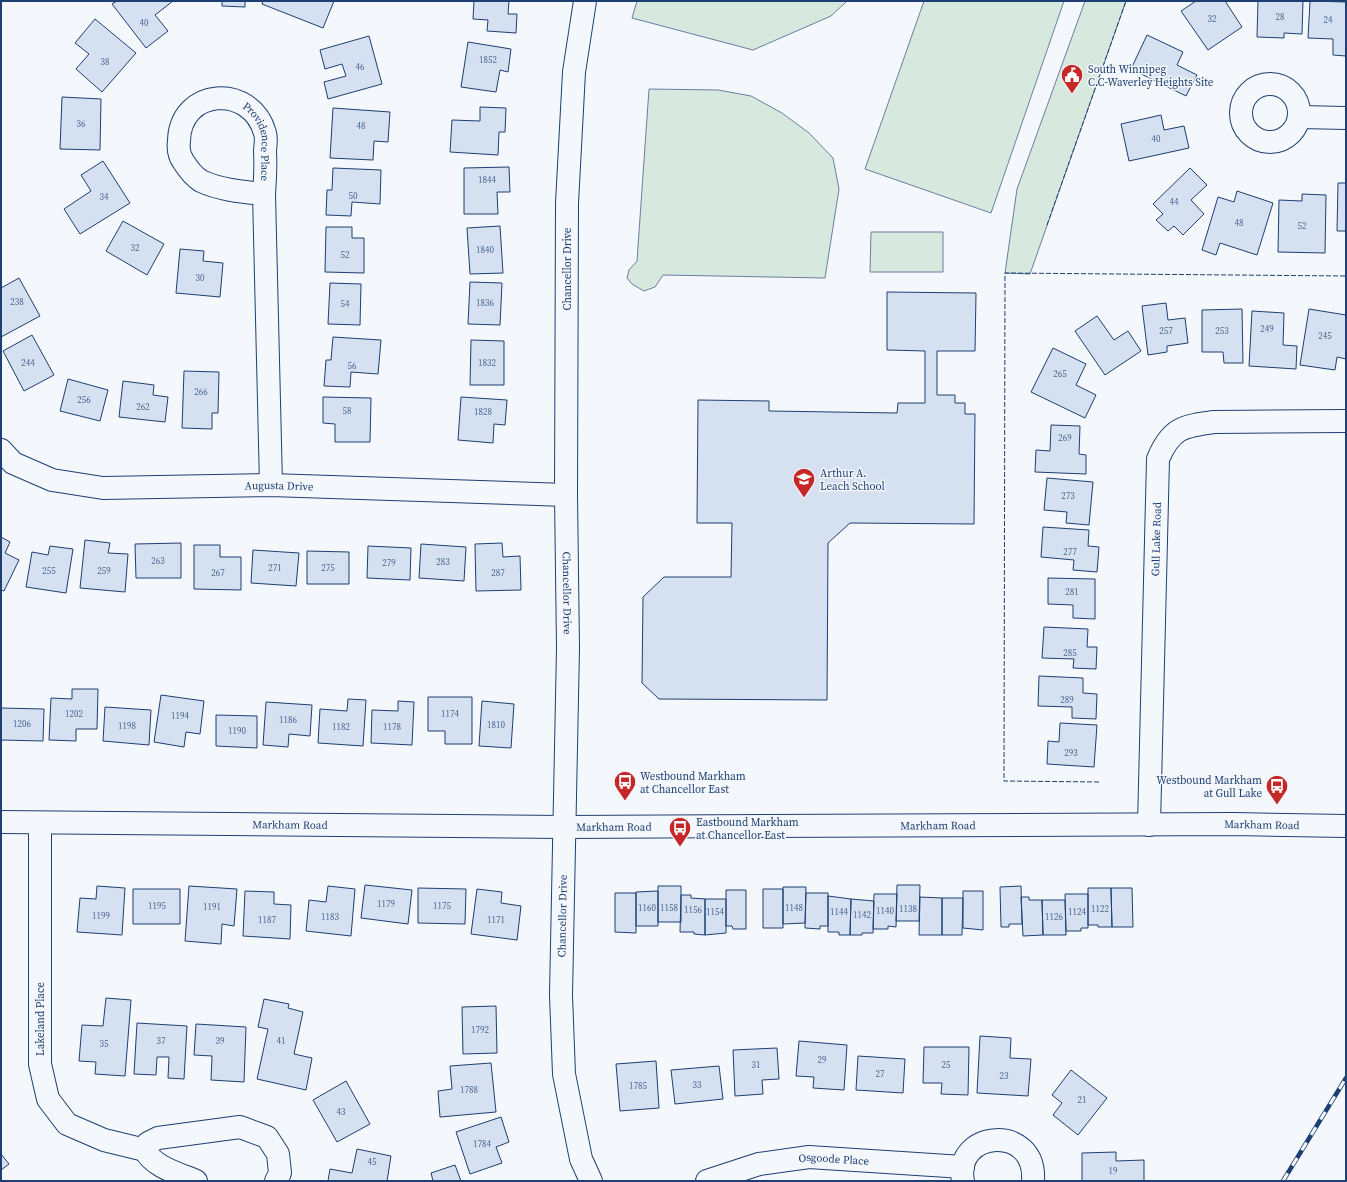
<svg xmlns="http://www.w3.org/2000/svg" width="1347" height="1182" font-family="'Source Serif 4',serif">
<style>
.green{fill:#d7e8df;stroke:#687fa3}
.building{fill:#d5e0f0;stroke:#1d3f73}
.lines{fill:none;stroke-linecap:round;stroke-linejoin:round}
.minor-casing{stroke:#1d3f73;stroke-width:24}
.minor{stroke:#f4f7fb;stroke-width:22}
.rail-casing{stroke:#1d3f73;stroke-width:4.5}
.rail{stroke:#f4f7fb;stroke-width:3;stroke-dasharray:9;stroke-linecap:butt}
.fence{stroke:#1d3f73;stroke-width:1;stroke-dasharray:5 2;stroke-linecap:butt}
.labels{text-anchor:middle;stroke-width:3;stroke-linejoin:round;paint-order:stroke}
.number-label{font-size:9px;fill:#4b6792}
.poi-label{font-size:11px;fill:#1d3f73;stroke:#f4f7fb;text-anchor:start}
.street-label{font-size:11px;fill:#1d3f73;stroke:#f4f7fb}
</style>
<rect width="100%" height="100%" fill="#f4f7fb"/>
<path class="green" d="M637,1H847L831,16L753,50L632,18Z
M924,1H1064L991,213L865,169Z
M1085,1H1126L1030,274L1005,273L1017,189Z
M649,89L718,90L751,96L782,113L809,133L833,158L839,189L825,278L663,275L655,287L644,291L632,284L627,278L629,270L637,261Z
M871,232H943V272H870Z"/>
<path class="building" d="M117,1H173L155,15L168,31L146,48L112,4Z
M211,1H245V7L222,6V1Z
M263,1H334L323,28L262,4Z
M474,1H509L508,14H517L516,33L487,31L488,20L473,19Z
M1196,1H1225L1242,27L1208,50L1181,11Z
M1258,1H1303L1302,34L1284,33V38L1257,37Z
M1310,1L1346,2V56L1333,55V39L1308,38Z
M95,19L136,53L102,92L76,69L89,54L75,43Z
M1147,35L1183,52L1177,65L1197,75L1186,96L1131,69Z
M369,36L382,84L328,99L324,82L346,76L342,64L325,69L320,50Z
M468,42L511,49L508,72L500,70L496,92L461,87Z
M62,97L101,99L100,150L60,149Z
M480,107L506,108L505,132H499L498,155L450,152L452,120L480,121Z
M333,108L390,112L388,142L374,141L373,160L330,158Z
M1161,115L1164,130L1184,126L1189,148L1129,161L1121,124Z
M103,161L130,203L80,234L64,209L91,191L81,175Z
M509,167L510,192H497L498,214H464V168Z
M333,168L381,170L380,204L352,202L351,216L326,215L327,190H332Z
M1190,168L1207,185L1191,200L1204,214L1183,235L1174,226L1168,231L1156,220L1163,214L1153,204Z
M1338,183H1346V231H1337Z
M1237,191L1273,203L1257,255L1220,243L1216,255L1202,250L1218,197L1234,202Z
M1302,194L1326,195L1325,253L1278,252L1279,200L1302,201Z
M123,221L164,244L147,275L106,251Z
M500,226L503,273L470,274L467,228Z
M326,227H352V238H364V273L325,272Z
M180,249L204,251L203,261L223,263L220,297L176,293Z
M19,278L40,316L1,337V288Z
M470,282L502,283L500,325L468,324Z
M330,283L361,284L360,325L328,324Z
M887,292L976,293L975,351H937V395H955V403H965V414H975L974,524L850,523L828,543L827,700L659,699L642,683L643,597L664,577H731L732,523H697L698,400L769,401V411L897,413L898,403H925V351L887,350Z
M1166,303L1168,320L1185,318L1188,343L1167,346V352L1148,355L1142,306Z
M1242,309L1243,363H1224L1223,352H1202V310Z
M1309,309L1346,315V359L1337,357L1335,370L1300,365Z
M1252,311L1284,313L1283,345L1297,346L1296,369L1249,366Z
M1097,316L1114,340L1128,331L1141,351L1105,375L1075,331Z
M32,335L54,375L24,391L3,351Z
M333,337L381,340L378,374L351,372L350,387L324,386L326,360H331Z
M471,340L504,341V385H470Z
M1053,348L1086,364L1076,385L1096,395L1085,418L1031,392Z
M184,371L219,372L218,413H212V429L182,428Z
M68,379L108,390L100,421L60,411Z
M123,381L154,385L153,395L168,397L165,422L119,417Z
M323,397L371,398L370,442H335V424L323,423Z
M461,397L507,400L505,425L494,424L493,443L458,440Z
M1051,425L1080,426L1079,454L1086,455V474L1035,472L1036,450L1050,451Z
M1047,478L1093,482L1089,525L1066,523L1067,512L1044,510Z
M1043,527L1089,530L1088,546L1099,547L1097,572L1073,570L1074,560L1041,557Z
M1,537L10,542L5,553L19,560L4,591L1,590Z
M85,540L110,543L108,553L128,554L125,592L80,588Z
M181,543V578H136L135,544Z
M502,543L503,557L520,556L521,590L476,591L475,544Z
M421,544L466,547L464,581L419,578Z
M194,545H220V557H241V590L194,589Z
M50,546L73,549L66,593L26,587L32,552L48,555Z
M368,546L411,548L410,580L367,578Z
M253,550L299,553L296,586L251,583Z
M307,551L349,552V584H307Z
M1048,578L1095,579V619L1073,618V605L1048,604Z
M1044,627L1088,629L1087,647H1097L1096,669L1073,668L1074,659L1042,658Z
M1039,676L1083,678V693L1097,694L1096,719L1072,718V707L1038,706Z
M72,689H98L97,729H76V741L49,740L51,698L72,699Z
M161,695L204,701L200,734L186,732L184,747L154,742Z
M428,697H472V744H445V731H428Z
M348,699L366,700L363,746L318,743L320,709L347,711Z
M398,701L414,702L412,745L371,743L372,710L398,711Z
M482,701L514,704L511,748L479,746Z
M266,702L312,705L310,736L289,734L288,747L263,745Z
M105,707L151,710L149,745L103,741Z
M1,708L44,709L43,741L1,740Z
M216,715L257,716V748L216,746Z
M1060,723L1097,725L1094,767L1047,764L1048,741L1059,742Z
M365,885L412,890L408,924L361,918Z
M897,885H920L919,921H896Z
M97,886L125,888L122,935L77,932L80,898L96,899Z
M189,886L237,889L234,926L222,924L221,944L185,941Z
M328,886L355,889L351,936L306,931L309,900L326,902Z
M658,886H681V922H658Z
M1021,886L1022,924H1009V927H1001L1000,887Z
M783,887H806L805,923L783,924Z
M418,888L466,889L465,924L418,923Z
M1088,888H1111L1112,927H1098V925H1088Z
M1111,888H1132L1133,927H1112Z
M133,889H180V924H133Z
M477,889L502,892L501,903L521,906L517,940L471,934Z
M763,889H783V928H763Z
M726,890H746V929H733L732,926H726Z
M245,891L274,892V904L291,905L290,939L243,936Z
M658,891V926H636V892Z
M963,891H983V930L963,928Z
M615,893H636V933L615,932Z
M806,893H828V926H820V929L805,928Z
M874,894H897L896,927L888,926V929H873Z
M1065,894H1088V928H1081V931H1066Z
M681,895H691V898L705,899V935L694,934V932H680Z
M828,896L851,899L850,935H839V932H828Z
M920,897L942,898V935H919Z
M1021,897H1029V900H1042L1043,935L1023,936Z
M942,898H963L962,935H942Z
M705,899H726V933L705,935Z
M851,899L874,901L873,933H862V935H850Z
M1042,900H1065L1066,935H1043Z
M106,998L131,1000L125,1076L95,1074L96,1062L79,1061L82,1025L103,1026Z
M264,999L289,1004L288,1008L303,1012L294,1054L312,1058L306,1090L257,1079L268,1029L258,1027Z
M496,1006L497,1053L463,1054L462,1007Z
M137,1023L187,1026L184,1079L168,1078L169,1057H157L156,1075L134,1074Z
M196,1024L246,1027L244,1082L211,1080L212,1056L194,1055Z
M980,1036L1011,1038L1010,1058L1031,1059L1028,1096L977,1093Z
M799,1041L847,1045L844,1090L813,1088L814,1077L796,1076Z
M924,1047H969L968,1095L941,1094L942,1083H923Z
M777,1048L779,1079L762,1080L763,1094L735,1096L733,1050Z
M858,1056L905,1059L903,1093L856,1090Z
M656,1061L659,1108L620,1111L616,1064Z
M491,1063L496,1112L440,1117L438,1091L452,1089L450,1066Z
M719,1066L723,1099L675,1104L671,1070Z
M1071,1070L1107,1098L1078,1135L1053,1115L1062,1103L1052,1095Z
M346,1081L370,1124L337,1142L313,1100Z
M501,1117L509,1142L496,1147L502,1163L470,1174L456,1132Z
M357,1149L391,1156L387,1181H328L330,1169L352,1173Z
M1116,1152V1161L1144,1160V1181H1082V1153Z
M1,1154L9,1164L1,1170Z
M455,1165L461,1181H433L431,1173Z"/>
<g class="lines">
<g class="minor-casing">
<g id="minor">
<path id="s1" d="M585,1L574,72L567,203L566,495L568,648L561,995L564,1074L581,1159L591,1181"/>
<circle cx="1270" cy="113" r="29"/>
<path d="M1300,117L1346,118"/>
<path id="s2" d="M264,194C244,192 220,190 201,181C193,176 188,169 183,161C179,155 178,148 179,141C180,88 251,83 265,133C267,139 265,146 265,152C266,166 265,180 264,194L271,485"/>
<path id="s3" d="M1,450L13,463L52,480L103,488L271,485L566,495"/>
<path id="s4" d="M1,822L564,827L1234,824L1346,826"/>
<path d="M40,823V1064L48,1099L67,1124L104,1140L145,1150"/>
<path id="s5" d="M1149,825L1158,459C1171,428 1183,426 1214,422L1346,421"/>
<path d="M196,1181C180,1174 153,1167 145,1150L148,1143L158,1138L240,1127L267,1137L278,1154L280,1173L276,1181"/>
<path id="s6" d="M707,1181L759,1164L809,1157L963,1167"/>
<path d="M963,1181C953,1130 1037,1123 1033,1181"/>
</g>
</g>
<use href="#minor" class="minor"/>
<g class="rail-casing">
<path id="rail" d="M1283,1181L1346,1078"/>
</g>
<use href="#rail" class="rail"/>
<path class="fence" d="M1047,225L1126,1
M1099,782L1004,781L1005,273L1346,276"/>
</g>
<defs>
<g id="civic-pin" transform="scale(1.15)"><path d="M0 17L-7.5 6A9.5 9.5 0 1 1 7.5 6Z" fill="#c62828" stroke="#f4f7fb"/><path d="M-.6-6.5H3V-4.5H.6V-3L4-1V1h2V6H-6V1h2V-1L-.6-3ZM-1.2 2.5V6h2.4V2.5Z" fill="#fff"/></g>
<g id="school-pin" transform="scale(1.15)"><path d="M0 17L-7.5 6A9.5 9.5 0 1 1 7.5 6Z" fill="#c62828" stroke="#f4f7fb"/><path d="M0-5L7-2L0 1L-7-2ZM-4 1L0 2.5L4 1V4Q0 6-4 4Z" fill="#fff"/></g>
<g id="bus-pin" transform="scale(1.15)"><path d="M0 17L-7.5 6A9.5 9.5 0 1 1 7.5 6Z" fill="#c62828" stroke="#f4f7fb"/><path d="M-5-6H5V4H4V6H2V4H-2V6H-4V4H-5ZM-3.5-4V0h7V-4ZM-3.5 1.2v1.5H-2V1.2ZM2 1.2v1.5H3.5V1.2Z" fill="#fff"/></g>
</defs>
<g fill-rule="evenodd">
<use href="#civic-pin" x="1072" y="75"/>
<use href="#school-pin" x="804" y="479"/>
<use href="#bus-pin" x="625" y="782"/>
<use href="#bus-pin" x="1277" y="786"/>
<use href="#bus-pin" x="680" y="828"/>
</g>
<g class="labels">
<g class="number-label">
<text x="1280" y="20">28</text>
<text x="1212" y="22">32</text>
<text x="1328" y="23">24</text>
<text x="144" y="26">40</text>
<text x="488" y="63">1852</text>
<text x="105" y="65">38</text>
<text x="360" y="70">46</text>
<text x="81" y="127">36</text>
<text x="361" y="129">48</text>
<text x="1156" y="142">40</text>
<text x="487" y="183">1844</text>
<text x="353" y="199">50</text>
<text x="104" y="200">34</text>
<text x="1174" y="205">44</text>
<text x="1239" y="226">48</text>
<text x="1302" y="229">52</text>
<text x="135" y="251">32</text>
<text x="485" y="253">1840</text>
<text x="345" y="258">52</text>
<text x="200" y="281">30</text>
<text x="17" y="305">238</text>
<text x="485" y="306">1836</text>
<text x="345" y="307">54</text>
<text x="1267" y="332">249</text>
<text x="1166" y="334">257</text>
<text x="1222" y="334">253</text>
<text x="1325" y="339">245</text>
<text x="28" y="366">244</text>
<text x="487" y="366">1832</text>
<text x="352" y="369">56</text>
<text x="1060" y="377">265</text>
<text x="201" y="395">266</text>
<text x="84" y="403">256</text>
<text x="143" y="410">262</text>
<text x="347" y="414">58</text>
<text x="483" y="415">1828</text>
<text x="1065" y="441">269</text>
<text x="1068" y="499">273</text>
<text x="1070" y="555">277</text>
<text x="158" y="564">263</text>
<text x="443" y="565">283</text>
<text x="389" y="566">279</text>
<text x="275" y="571">271</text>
<text x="328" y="571">275</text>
<text x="49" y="574">255</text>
<text x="104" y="574">259</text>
<text x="218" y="576">267</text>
<text x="498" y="576">287</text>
<text x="1072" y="595">281</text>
<text x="1070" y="656">285</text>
<text x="1067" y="703">289</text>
<text x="74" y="717">1202</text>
<text x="450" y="717">1174</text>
<text x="180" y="719">1194</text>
<text x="288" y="723">1186</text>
<text x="22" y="727">1206</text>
<text x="496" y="728">1810</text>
<text x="127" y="729">1198</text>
<text x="341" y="730">1182</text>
<text x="392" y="730">1178</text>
<text x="237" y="734">1190</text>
<text x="1071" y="756">293</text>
<text x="386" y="907">1179</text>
<text x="157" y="909">1195</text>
<text x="442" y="909">1175</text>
<text x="212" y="910">1191</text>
<text x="647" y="911">1160</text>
<text x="669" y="911">1158</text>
<text x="794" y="911">1148</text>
<text x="908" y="912">1138</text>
<text x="1100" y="912">1122</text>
<text x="693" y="913">1156</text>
<text x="885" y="914">1140</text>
<text x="715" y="915">1154</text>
<text x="839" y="915">1144</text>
<text x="1077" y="915">1124</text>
<text x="862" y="918">1142</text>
<text x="101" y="919">1199</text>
<text x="330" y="920">1183</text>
<text x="1054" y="920">1126</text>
<text x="267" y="923">1187</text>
<text x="496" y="923">1171</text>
<text x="480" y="1033">1792</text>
<text x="161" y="1044">37</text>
<text x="220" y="1044">39</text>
<text x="281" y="1044">41</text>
<text x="104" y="1047">35</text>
<text x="822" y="1063">29</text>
<text x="756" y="1068">31</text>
<text x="946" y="1068">25</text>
<text x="880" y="1077">27</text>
<text x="1004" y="1079">23</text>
<text x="697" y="1088">33</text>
<text x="638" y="1089">1785</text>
<text x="469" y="1093">1788</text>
<text x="1082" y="1103">21</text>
<text x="341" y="1115">43</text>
<text x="482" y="1147">1784</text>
<text x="372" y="1165">45</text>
<text x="1113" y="1174">19</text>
</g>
<g class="poi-label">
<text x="1088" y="73">South Winnipeg<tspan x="1088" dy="13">C.C-Waverley Heights Site</tspan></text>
<text x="820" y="477">Arthur A.<tspan x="820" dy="13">Leach School</tspan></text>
<text x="640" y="780">Westbound Markham<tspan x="640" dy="13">at Chancellor East</tspan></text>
<text x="1262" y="784" text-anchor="end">Westbound Markham<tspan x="1262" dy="13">at Gull Lake</tspan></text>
<text x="696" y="826">Eastbound Markham<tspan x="696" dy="13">at Chancellor East</tspan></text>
</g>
<g class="street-label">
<text dy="4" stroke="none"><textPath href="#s2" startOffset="246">Providence Place</textPath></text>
<text transform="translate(567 269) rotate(-90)" y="4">Chancellor Drive</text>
<text dy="4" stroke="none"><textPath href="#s3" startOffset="288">Augusta Drive</textPath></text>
<text dy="4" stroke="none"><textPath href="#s5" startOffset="286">Gull Lake Road</textPath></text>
<text dy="4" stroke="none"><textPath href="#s1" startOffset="593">Chancellor Drive</textPath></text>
<text dy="4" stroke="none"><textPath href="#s4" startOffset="289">Markham Road</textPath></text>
<text dy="4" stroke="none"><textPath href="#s4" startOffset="1261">Markham Road</textPath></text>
<text dy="4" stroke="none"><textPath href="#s4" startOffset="937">Markham Road</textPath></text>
<text dy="4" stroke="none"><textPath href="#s4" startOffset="613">Markham Road</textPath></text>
<text transform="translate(562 916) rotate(-89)" y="4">Chancellor Drive</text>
<text transform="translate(40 1019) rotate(-90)" y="4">Lakeland Place</text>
<text dy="4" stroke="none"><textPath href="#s6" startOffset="130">Osgoode Place</textPath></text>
</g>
</g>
<rect width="1347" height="1182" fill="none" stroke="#1d3f73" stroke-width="4"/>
</svg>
